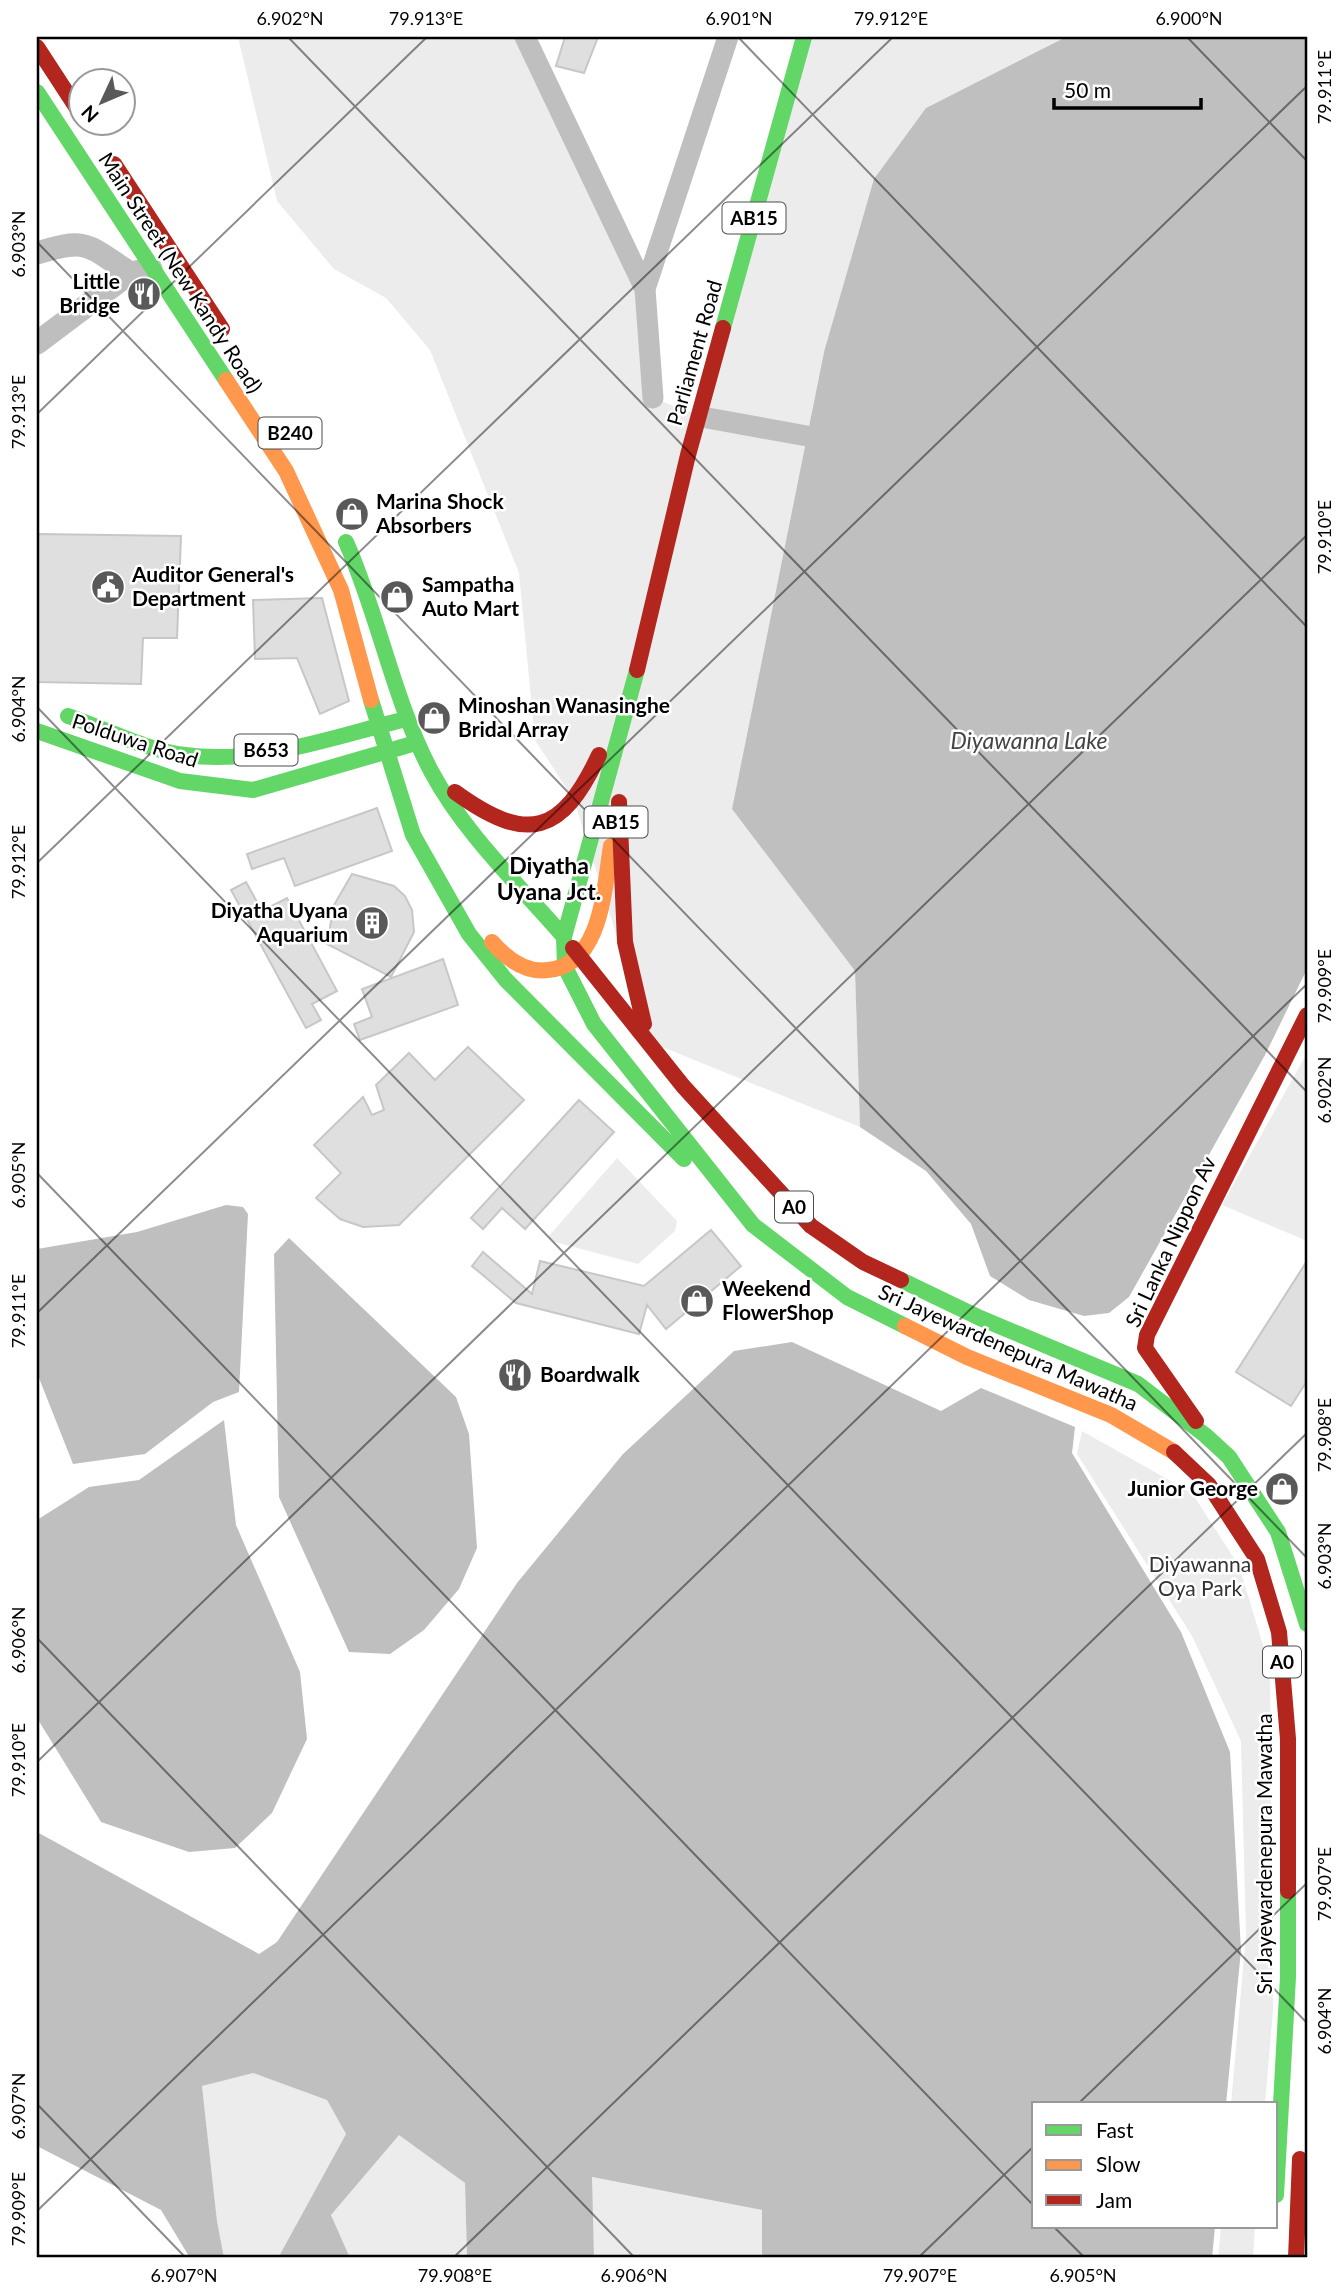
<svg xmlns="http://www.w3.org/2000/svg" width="1344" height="2295" font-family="Lato,sans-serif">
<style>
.green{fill:#ececec}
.water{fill:#bfbfbf}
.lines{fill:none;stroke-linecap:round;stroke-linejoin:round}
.canal{stroke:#bfbfbf;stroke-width:21}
.building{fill:#dfdfdf;stroke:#c7c7c7;stroke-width:2}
.street{stroke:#bebebe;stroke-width:23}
.fast{stroke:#63d668;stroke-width:16}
.slow{stroke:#ff974d;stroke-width:16}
.jam{stroke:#b3261e;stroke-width:16}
.ticks{fill:none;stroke:#000;stroke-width:2;stroke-opacity:0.45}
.labels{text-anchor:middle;stroke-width:5;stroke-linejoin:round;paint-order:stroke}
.shield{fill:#fff;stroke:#4c4c4c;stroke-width:2}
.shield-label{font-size:19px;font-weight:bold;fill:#000}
.street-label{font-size:21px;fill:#000;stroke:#fff}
.poi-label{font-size:21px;font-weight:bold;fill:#000;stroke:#fff;text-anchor:start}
.park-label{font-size:21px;fill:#333;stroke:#fff}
.water-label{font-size:23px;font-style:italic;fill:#444;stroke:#fff}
.neighbourhood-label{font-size:23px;font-weight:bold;fill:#000;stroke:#fff}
.neatline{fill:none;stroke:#000;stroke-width:2.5}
.ticks-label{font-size:18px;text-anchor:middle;fill:#000}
</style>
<rect width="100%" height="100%" fill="#fff"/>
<path class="green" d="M238,37H525L645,289L653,398L700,416L804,37H1066L926,108L824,352L732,809L855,971L860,1127L650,1042L574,800L535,740L519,573L430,350L386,298L334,269L277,201Z
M1307,1053V1241L1222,1205Z
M617,1158L677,1221L675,1231L638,1264L555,1242L548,1237Z
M1082,1431L1192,1493L1239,1566L1270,1668L1273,2010L1265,2104H1231L1246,1934L1241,1741L1192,1636L1077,1454Z
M253,2072L327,2100L346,2134L278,2258H224L217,2221L202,2086Z
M399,2134L465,2183L467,2258H350L331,2215Z
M591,2177L762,2210V2258H594Z
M1221,2227H1255L1253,2258H1218Z"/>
<path class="water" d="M1066,37H1307V969L1265,1055L1129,1297L1109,1313L1084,1316L1029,1300L990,1276L971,1224L926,1171L860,1127L855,971L732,809L824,352L874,179L926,108Z
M226,1205L243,1207L248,1214L239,1392L213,1402L145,1454L73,1464L37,1373V1249L137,1232Z
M289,1238L456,1397L469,1434L477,1548L459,1589L424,1630L390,1654L349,1652L279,1497L274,1254Z
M792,1342L941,1411L981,1388L1075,1427L1072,1453L1181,1632L1230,1752L1241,1950L1226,2104H1034V2227H1215L1212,2258H762V2210L592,2177L594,2258H467L465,2183L399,2135L331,2215L350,2258H278L346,2134L327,2100L253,2073L202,2086L217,2221L224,2258H190L161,2210L37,2146V1832L259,1954L277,1942L517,1583L623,1454L734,1351Z
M224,1420L236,1525L300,1672L307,1739L272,1813L235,1848L189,1852L101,1822L37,1718V1520L89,1487L139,1480Z"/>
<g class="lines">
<path class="canal" d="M525,37L645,289L653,398
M645,289L728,37
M702,417L807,436"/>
</g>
<path class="building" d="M565,37H598L584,73L556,66Z
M38,534L181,536L177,638H143L141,684L37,682Z
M322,598L349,701L320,714L297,658L255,659L253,600Z
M377,808L392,851L295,886L284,858L252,869L247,854Z
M352,874L394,886L405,896L412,910L414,932L391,977L327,944L334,905Z
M246,882L262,911L287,898L337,991L312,1004L321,1020L306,1028L231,890Z
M443,959L458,1005L360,1040L354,1024L372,1017L362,989Z
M468,1047L524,1100L399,1225L363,1227L340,1219L316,1198L341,1173L314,1145L363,1097L372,1115L384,1110L376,1085L409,1053L435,1080Z
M579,1100L614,1132L525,1229L502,1208L483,1229L471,1218Z
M711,1230L741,1266L666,1329L647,1305L639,1334L516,1303L472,1266L483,1252L532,1294L540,1261L644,1286Z
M1307,1261V1381L1291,1406L1236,1372Z"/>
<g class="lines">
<path class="street" d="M37,253C88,237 87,245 130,273L151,269
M37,343L130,273"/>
<path class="fast" d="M37,92L226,380
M723,328L804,37
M346,542C379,616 393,699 431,771C464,833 518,884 564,937
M371,700L413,835L469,934L506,980L684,1159
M68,716C106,729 145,750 185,755C258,765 333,737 402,720
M37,731L180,781L253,790L409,745
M564,937L637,670
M564,937L565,967L594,1024L753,1225L847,1297L905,1326
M901,1280L980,1318L1138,1384L1205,1435L1229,1457L1278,1532L1307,1624
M1276,2195L1288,1977V1891"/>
<path class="slow" d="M226,380L286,471L341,590L371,700
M492,942C506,958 525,973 548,970C602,965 604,888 611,846
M905,1326L967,1357L1111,1415L1174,1452"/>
<path class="jam" d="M37,47L80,113
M114,164L222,329
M637,670L688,455L723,328
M455,792C528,845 562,834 599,755
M619,802L625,942L644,1024
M573,948L683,1086L811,1226L863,1262L901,1280
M1196,1421L1145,1348L1147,1335L1307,1015
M1174,1452L1209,1485L1257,1559L1279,1632L1288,1739V1891
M1296,2258L1300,2159"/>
</g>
<path class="ticks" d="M288,37L1307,1092M738,37L1307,627M1187,37L1307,161M37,242L1307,1558M37,414L427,37M37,707L1307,2023M37,863L893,37M37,1173L1034,2206M37,1313L1307,86M37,1638L635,2258M37,1762L1307,535M37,2104L186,2258M1078,2104L1307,1883M37,2211L1307,984M1054,2227L1085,2258M453,2258L1307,1433M918,2258L1034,2146"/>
<defs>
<g id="restaurant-disc" transform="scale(1.75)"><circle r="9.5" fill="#595959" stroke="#fff"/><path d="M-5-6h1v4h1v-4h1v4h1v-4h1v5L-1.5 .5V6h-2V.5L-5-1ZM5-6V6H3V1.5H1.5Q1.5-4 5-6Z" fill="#fff"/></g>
<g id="shop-disc" transform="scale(1.75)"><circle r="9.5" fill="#595959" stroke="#fff"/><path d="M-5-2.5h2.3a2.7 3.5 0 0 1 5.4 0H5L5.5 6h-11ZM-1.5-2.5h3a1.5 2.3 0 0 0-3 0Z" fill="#fff"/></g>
<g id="civic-disc" transform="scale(1.75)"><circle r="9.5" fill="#595959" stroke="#fff"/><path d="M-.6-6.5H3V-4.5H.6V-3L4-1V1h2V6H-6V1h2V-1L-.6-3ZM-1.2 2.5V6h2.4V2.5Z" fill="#fff"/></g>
<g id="building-disc" transform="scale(1.75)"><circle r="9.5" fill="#595959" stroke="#fff"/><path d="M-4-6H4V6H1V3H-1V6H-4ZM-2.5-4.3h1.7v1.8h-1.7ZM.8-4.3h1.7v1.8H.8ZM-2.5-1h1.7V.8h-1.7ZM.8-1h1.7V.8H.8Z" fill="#fff"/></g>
</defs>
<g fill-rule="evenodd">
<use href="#restaurant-disc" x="144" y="294"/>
<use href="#shop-disc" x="352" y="514"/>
<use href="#civic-disc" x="108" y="587"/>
<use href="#shop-disc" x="397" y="597"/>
<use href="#shop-disc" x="434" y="718"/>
<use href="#building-disc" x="372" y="923"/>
<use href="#shop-disc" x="697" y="1301"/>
<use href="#restaurant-disc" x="515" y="1375"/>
<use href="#shop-disc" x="1282" y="1489"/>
</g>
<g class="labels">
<g class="shield">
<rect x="722.5" y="202.5" width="63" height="31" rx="5"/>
<rect x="258.5" y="417.5" width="63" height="31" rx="5"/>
<rect x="234.5" y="734.5" width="63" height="31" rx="5"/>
<rect x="584.5" y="806.5" width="63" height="31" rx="5"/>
<rect x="775" y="1191.5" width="38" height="31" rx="5"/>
<rect x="1263" y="1646.5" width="38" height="31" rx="5"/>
</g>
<g class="shield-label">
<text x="754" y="225">AB15</text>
<text x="290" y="440">B240</text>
<text x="266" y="757">B653</text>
<text x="616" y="829">AB15</text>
<text x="794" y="1214">A0</text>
<text x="1282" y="1669">A0</text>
</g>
<g class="street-label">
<text transform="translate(180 273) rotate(57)" y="7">Main Street (New Kandy Road)</text>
<text transform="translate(695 353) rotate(-74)" y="7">Parliament Road</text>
<text transform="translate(135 741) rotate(18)" y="7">Polduwa Road</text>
<text transform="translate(1171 1242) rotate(-65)" y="7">Sri Lanka Nippon Av</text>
<text transform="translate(1008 1348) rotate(24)" y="7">Sri Jayewardenepura Mawatha</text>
<text transform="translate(1265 1854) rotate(-90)" y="7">Sri Jayewardenepura Mawatha</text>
</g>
<g class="poi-label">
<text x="120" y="289" text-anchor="end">Little<tspan x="120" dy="24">Bridge</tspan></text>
<text x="376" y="509">Marina Shock<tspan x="376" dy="24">Absorbers</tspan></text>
<text x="132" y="582">Auditor General's<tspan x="132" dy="24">Department</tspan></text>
<text x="422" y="592">Sampatha<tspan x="422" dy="24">Auto Mart</tspan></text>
<text x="458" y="713">Minoshan Wanasinghe<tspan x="458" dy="24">Bridal Array</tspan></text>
<text x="348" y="918" text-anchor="end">Diyatha Uyana<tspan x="348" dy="24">Aquarium</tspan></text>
<text x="722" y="1296">Weekend<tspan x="722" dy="24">FlowerShop</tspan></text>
<text x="540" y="1382">Boardwalk</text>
<text x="1258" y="1496" text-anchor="end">Junior George</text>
</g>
<g class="park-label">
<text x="1200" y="1572">Diyawanna<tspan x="1200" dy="24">Oya Park</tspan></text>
</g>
<g class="water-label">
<text x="1029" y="749">Diyawanna Lake</text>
</g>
<g class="neighbourhood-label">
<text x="549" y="874">Diyatha<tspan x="549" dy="26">Uyana Jct.</tspan></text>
</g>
</g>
<rect width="1344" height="2295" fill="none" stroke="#ffffff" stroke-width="77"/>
<rect x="1032" y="2102" width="245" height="126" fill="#ffffff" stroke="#999999" stroke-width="2"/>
<rect x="1046" y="2125" width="35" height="10" fill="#63d668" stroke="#999999" stroke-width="2"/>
<text x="1096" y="2138" font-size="21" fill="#000000">Fast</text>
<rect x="1046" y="2160" width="35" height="10" fill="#ff974d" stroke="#999999" stroke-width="2"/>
<text x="1096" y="2172" font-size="21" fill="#000000">Slow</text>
<rect x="1046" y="2195" width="35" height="10" fill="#b3261e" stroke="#999999" stroke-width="2"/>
<text x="1096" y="2208" font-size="21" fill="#000000">Jam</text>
<g transform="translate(102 102) rotate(226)"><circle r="33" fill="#ffffff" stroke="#999999" stroke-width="2"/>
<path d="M0-5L12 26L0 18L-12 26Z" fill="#595959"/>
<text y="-10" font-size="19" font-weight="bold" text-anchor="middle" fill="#000000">N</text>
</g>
<path d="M1054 98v10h147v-10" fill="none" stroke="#000000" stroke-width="3.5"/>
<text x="1064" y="98" font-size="21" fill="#000000" stroke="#ffffff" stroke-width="5" paint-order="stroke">50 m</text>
<rect x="38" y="38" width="1268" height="2218" class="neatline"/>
<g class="ticks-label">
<text x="290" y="25">6.902°N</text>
<text x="426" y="25">79.913°E</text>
<text x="739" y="25">6.901°N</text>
<text x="891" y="25">79.912°E</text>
<text x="1189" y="25">6.900°N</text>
<text transform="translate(1325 87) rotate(-90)" y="6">79.911°E</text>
<text transform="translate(19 244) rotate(-90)" y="6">6.903°N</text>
<text transform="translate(19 412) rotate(-90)" y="6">79.913°E</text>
<text transform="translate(1325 537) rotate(-90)" y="6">79.910°E</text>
<text transform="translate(19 709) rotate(-90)" y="6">6.904°N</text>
<text transform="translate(19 862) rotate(-90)" y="6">79.912°E</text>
<text transform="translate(1325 986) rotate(-90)" y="6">79.909°E</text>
<text transform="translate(1325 1090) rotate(-90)" y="6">6.902°N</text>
<text transform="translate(19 1175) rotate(-90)" y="6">6.905°N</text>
<text transform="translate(19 1311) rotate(-90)" y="6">79.911°E</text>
<text transform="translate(1325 1435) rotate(-90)" y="6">79.908°E</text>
<text transform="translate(1325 1556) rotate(-90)" y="6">6.903°N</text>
<text transform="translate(19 1640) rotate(-90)" y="6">6.906°N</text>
<text transform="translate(19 1760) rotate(-90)" y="6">79.910°E</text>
<text transform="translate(1325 1884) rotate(-90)" y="6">79.907°E</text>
<text transform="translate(1325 2021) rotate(-90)" y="6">6.904°N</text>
<text transform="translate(19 2106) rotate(-90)" y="6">6.907°N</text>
<text transform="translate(19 2209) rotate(-90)" y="6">79.909°E</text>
<text x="184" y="2282">6.907°N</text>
<text x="455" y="2282">79.908°E</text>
<text x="634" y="2282">6.906°N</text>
<text x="920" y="2282">79.907°E</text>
<text x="1083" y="2282">6.905°N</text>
</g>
</svg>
